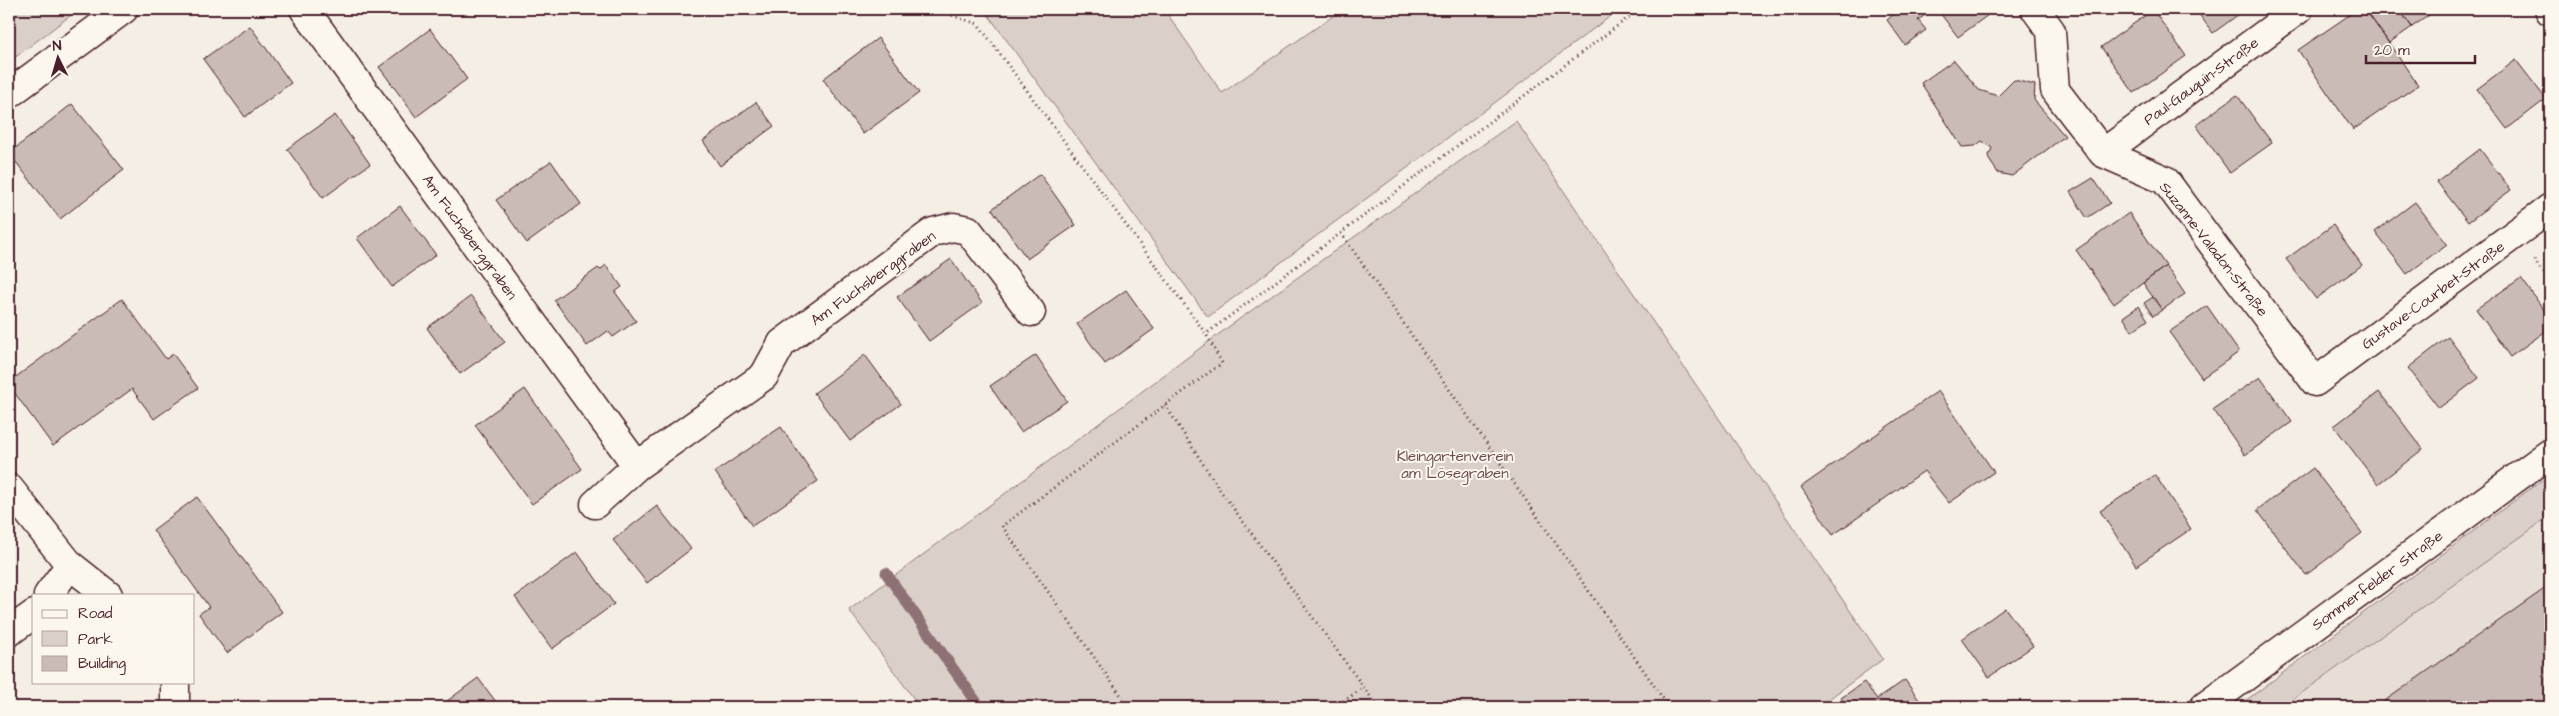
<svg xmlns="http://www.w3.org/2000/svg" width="2559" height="716" font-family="'Architects Daughter',sans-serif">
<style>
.built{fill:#e7dfd6}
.green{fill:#dbd0c9;stroke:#92787a}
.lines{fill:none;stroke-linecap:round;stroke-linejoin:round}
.stream{stroke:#8d7174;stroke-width:11}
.building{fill:#cabbb6;stroke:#4a1f2b}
.minor-casing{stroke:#4a1f2b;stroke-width:31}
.path{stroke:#4a1f2b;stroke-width:3;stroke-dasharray:1 4;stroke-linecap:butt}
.minor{stroke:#fbf7ec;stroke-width:28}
.labels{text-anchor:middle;stroke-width:4;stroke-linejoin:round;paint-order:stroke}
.street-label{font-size:15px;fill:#4a1f2b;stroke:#fbf7ec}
.park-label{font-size:15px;fill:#6e4b52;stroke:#fbf7ec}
</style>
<rect width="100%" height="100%" fill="#f4eee4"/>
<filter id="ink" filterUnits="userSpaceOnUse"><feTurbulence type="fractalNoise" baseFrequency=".02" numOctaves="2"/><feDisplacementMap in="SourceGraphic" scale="10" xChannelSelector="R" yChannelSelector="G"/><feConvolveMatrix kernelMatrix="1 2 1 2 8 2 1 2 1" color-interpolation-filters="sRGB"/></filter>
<g filter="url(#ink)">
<path class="built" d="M2550,516V707H2282Z"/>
<path class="green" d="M9,9H79L9,62Z
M984,9H1164L1222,93L1343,9H1620L1208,317Z
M1516,121L1883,659L1818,707H920L849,610L1227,328Z
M2550,474V516L2282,707H2237Z"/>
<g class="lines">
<path class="stream" d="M886,573L980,707"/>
</g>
<path class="building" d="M1893,9H1934L1918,20L1926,30L1905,45L1887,20L1894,14Z
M1937,9H1983L1988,15L1958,37Z
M2195,9H2246L2213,33Z
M2358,9H2365L2418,85L2353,130L2298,50Z
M2365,9H2399L2412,27L2389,43Z
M2399,9H2434L2435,11L2412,27Z
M2153,10L2186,56L2134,93L2101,47Z
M250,26L291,83L245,117L203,59Z
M430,29L467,79L416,117L379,67Z
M878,38L919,93L863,134L823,79Z
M1954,60L1979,90L1998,96L2014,80L2035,85L2034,100L2065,136L2012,176L1998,173L1988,158L1992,148L1982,141L1975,146L1962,147L1921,83Z
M2516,60L2546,99L2507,129L2477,89Z
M2237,95L2272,143L2230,173L2196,125Z
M756,102L774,126L720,166L703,141Z
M72,104L124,170L60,219L9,153Z
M335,115L370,164L323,198L287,149Z
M2480,149L2511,190L2468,222L2437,182Z
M551,161L581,204L527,243L496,200Z
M1040,174L1076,225L1027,259L992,209Z
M2093,178L2110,203L2087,218L2070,192Z
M2415,202L2447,244L2407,274L2375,232Z
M400,206L436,255L392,287L357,238Z
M2129,213L2166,266L2114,304L2076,250Z
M2333,225L2362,265L2316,299L2286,259Z
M951,259L982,303L929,341L897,297Z
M606,265L622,287L615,292L636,321L613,337L608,331L587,346L554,300L598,268L600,270Z
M2166,266L2185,294L2162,310L2143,283Z
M2521,278L2550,318V328L2510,357L2476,309Z
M1126,290L1154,329L1105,364L1077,324Z
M471,296L505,342L460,374L427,328Z
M2153,297L2162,310L2153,316L2144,303Z
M122,299L166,359L173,354L198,388L154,419L132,389L53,446L9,385V382Z
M2139,306L2148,320L2132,331L2123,317Z
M2207,306L2239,352L2202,378L2169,332Z
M2448,337L2479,378L2439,408L2408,368Z
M865,355L901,404L850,441L814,393Z
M1036,355L1067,401L1021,432L990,386Z
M2260,377L2292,422L2245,455L2213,409Z
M525,389L582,469L532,504L475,425Z
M1938,391L1994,472L1949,503L1924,471L1833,535L1801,487Z
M2379,392L2423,449L2378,484L2334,426Z
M781,427L818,481L752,526L715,472Z
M2313,468L2362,533L2306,575L2257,510Z
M2155,475L2191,529L2136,566L2100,511Z
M197,497L282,612L227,653L199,614L209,607L153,530Z
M657,506L691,549L647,583L613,540Z
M577,552L614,604L552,649L515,597Z
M2550,585V707H2376Z
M2005,608L2033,646L1989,677L1962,639Z
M478,678L500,707H439Z
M1905,680L1924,707H1848L1841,698L1864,682L1877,699Z"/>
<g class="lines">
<g class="minor-casing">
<path id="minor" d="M304,9L637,466
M2035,9L2051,31L2055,90L2103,153L2165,180L2315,382L2550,208
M2549,9L2550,11
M9,94L124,9
M2103,153L2299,9
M9,488L70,565L48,595
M595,504L637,466L764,376L782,343L933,232L953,227L968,230L1031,312
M70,565L108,595
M9,632L34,614
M175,707V682
M2204,707L2550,453"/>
</g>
<path class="path" d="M933,9L978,24L1206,334L1640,9
M1341,233L1669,707
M2534,260L2550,282
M1165,405L1220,490L1378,707
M1129,707L1002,526L1222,363L1206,334
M1335,707L1364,687"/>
<use href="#minor" class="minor"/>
</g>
</g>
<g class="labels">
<g class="street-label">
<text transform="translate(2201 81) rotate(-36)" y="5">Paul-Gauguin-Straße</text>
<text transform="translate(470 237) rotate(54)" y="5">Am Fuchsberggraben</text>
<text transform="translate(2214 249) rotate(52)" y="5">Suzanne-Valadon-Straße</text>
<text transform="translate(873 278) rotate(-36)" y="5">Am Fuchsberggraben</text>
<text transform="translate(2433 295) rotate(-36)" y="5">Gustave-Courbet-Straße</text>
<text transform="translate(2377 580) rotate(-36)" y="5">Sommerfelder Straße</text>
</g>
<g class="park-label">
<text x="1455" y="461">Kleingartenverein<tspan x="1455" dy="17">am Lösegraben</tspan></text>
</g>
</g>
<rect width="2559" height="716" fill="none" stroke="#fbf7ec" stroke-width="30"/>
<rect x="15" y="15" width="2529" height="686" fill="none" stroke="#4a1f2b" stroke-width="2" filter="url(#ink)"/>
<rect x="32" y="594" width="162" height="90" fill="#fbf7ec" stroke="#b4a19f"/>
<rect x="42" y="610" width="25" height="8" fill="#fbf7ec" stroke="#b4a19f"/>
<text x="78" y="618" font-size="15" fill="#4a1f2b">Road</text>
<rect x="42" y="631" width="25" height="15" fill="#dbd0c9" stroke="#b4a19f"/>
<text x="78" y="644" font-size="15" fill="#4a1f2b">Park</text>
<rect x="42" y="656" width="25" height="15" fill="#cabbb6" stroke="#b4a19f"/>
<text x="78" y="668" font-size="15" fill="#4a1f2b">Building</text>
<g transform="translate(58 58) rotate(355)" stroke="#fbf7ec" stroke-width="4" paint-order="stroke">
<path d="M0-4L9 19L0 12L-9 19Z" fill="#4a1f2b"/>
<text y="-8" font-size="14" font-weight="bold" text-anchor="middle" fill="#4a1f2b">N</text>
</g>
<path d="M2366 55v8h109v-8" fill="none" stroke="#4a1f2b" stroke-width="2.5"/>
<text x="2374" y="55" font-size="15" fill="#4a1f2b" stroke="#fbf7ec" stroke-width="4" paint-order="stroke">20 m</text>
</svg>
